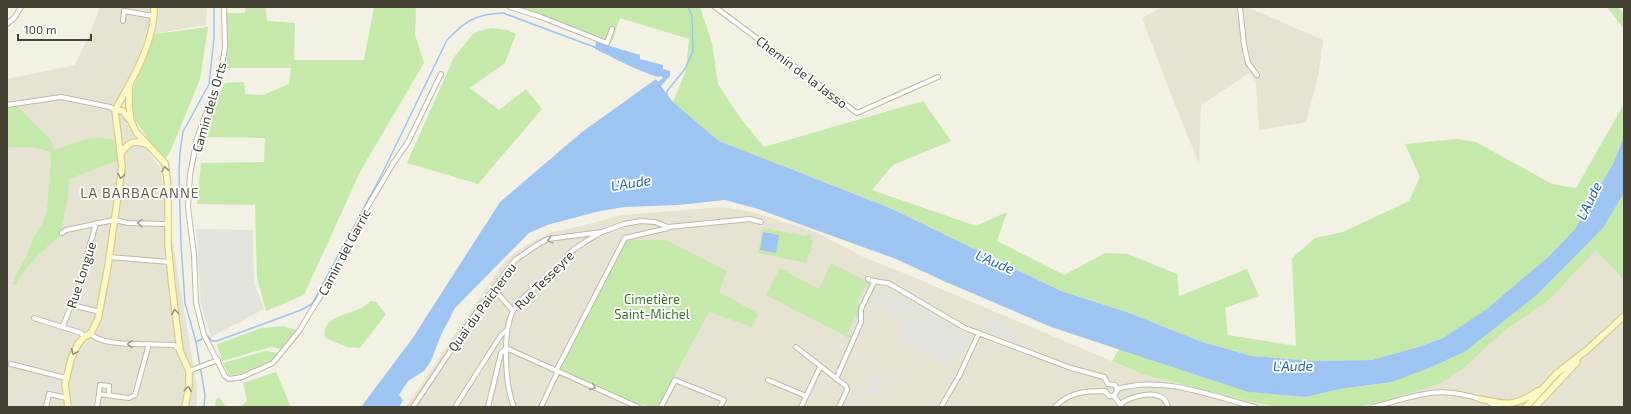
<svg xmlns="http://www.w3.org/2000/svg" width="1631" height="414" font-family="'Exo 2',sans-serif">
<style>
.residential{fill:#e7e3d2}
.green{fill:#c5e9ab}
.parking{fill:#e3e2dd}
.water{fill:#9ec5f2}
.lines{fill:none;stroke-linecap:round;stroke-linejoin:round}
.stream{stroke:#9ec5f2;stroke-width:1.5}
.minor-casing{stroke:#bfb9a7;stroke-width:6}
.secondary-casing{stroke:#d5cc92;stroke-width:8}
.minor{stroke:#fff;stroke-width:4}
.secondary{stroke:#fff8c2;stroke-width:5.5}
.oneway{stroke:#999374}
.oneway2{stroke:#a2a09a}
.labels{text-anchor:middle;stroke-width:3.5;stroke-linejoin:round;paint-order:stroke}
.street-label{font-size:13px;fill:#454134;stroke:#fff}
.park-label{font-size:13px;fill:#3a7925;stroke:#fff}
.water-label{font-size:14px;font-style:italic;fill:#2a68b5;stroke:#fff}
.neighbourhood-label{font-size:14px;letter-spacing:1px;fill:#68604b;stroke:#fff}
</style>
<rect width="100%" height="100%" fill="#f3f0e4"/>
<path class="residential" d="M100,7H207L206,25L146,35L121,109L129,128L160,167L197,387V407H7V79L75,65L90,33Z
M1162,7H1247L1323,40L1319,72L1306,122L1259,130L1256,82L1249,73L1201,105L1199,164L1172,97L1142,18Z
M723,207L756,213L818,233L863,257L906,274L1142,374L1244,400L1278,407H406L504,262L518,250L549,233L585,225L622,215Z
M1596,249L1624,280V407H1358L1384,401L1503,332L1550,299Z"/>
<path class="green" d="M246,7H265L267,21L295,23L294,60H364L374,7H416L415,35L424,63L361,170L304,295L266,311L257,278L255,205L197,204L201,163L264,162L265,138L203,137L211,108L225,83L244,82L245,94L263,95L289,84L291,68H227L226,13H245Z
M517,7H700L712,43L718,84L741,119L764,147L923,101L951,141L893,165L872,190L976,226L1007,212L997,241L1064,275L1105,253L1128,254L1177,274L1179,296L1247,269L1259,296L1225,308L1228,335L1296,346L1292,258L1315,238L1343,232L1409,201L1420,177L1405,144L1457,139L1476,142L1552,184L1576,188L1624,104V136L1614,162L1575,229L1548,257L1524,279L1488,308L1443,338L1418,347L1372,360L1314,361L1252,356L1202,342L1127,312L1061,291L890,208L719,141L673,102L686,70L689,39L620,18L611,43Z
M1607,7H1618L1624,14V29Z
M208,27L200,79L171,150L166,158L154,147L135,120L132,101L133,89L155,34Z
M490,28L507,30L516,34L505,63L470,88L499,110L526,89L542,109L478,184L407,163L454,57L474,33Z
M17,106L50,139L55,150C77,142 91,134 115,140L119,160L69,179L68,197L60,237C44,248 24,268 16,285L13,284L17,273L28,253L34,237L43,222L47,212L51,159L50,152C36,146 22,147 7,147V108Z
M1624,193V280L1596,250L1550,299L1503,332L1461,370L1437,385L1384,401L1358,407H1278L1244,400L1142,374L1112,361L1119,349L1248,392L1306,397L1340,389L1392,382L1466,351L1538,294L1603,228Z
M763,228L806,236V234L812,235L811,240H813L810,254H808L807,263L758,253Z
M627,240H666L727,271L719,292L759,314L752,327L709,312L658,407C634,407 585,380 561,369L560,366Z
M831,263L876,286L851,339L766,295L780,268L819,289Z
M371,301L376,302L386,314L360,348L347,347L325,338C320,318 345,315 357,310C362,308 367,304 371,301Z
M284,326L296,330L281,349L271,347L222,361L217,344L262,328Z
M266,351L279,353C277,355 275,358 273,360C266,366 236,378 228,374L223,363Z
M276,372L291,407H240L247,401L243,383Z
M219,397L226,407H215L216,399Z"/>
<path class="parking" d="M196,229L253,230L254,283L264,309L211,337L201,304Z
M866,285L871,287L864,302L870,304L867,311L856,305Z
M885,287L970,337L951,367L898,337L905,319L873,302L879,290Z
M855,316L860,318L852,336L847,334Z
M989,318L1025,339L1024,343L1022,345L984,331Z
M46,374L62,377L64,398L47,395Z
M873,376L885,378L874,397L854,398L845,407H842L845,398L849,395L857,393H865Z
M42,392L43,399L40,407H17V396H26V393Z"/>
<path class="water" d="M596,42L640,55V59L663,65V69L670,71V76L661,86L673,102L719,141L890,208L1061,291L1127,312L1202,342L1252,356L1314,361L1372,360L1418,347L1443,338L1488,308L1548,257L1575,229L1614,162L1624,136V193L1603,228L1538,294L1466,351L1429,368L1392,382L1340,389L1306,397L1248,392L1051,327L946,282L896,259L758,209L725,200L678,205L624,207L600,211L547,225L529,233L455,308L441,335L431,361L424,371L408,381L399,395L403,400L399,407H361L412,339L500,202L582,132L656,79L658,82L663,78L661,76L658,77C636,70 616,59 595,49Z
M763,232L779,235L776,253L760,250Z"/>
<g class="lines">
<path class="stream" d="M667,95V91L685,69L693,51L692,16L688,7
M196,342L208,336L212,341H217L301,310L312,304L381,176L447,40C465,21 476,14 503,13L597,48
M204,407L205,395L196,342L185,303L181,244L179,174L180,152L183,132L209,84L214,38V7"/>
<g class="minor-casing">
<path id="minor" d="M224,7L225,48L220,76L197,138L190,175L188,207L194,255L196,303L204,335L225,376L229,379L242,377L273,363L299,331L336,271L365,211L394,162L408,142L441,74
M510,7L541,17L607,43L612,29
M715,7L857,113L938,77
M1240,7L1244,45L1248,63L1257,75
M123,21L124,11L153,16
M7,24L15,17L21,7
M7,105L61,97L110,107L115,110
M62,233L66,230L114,220L128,223L167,224
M109,257L169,262
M868,279C874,282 881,282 888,283L965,328L1071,368L1104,377L1108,384
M494,289L513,311
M72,305L100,312
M34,318L81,333L84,337
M63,326L79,285L96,223
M91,333C99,348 158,343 174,345L180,350
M796,347L846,386L847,390L839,407
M11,364L66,378
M189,371L218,360
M556,371L625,238L668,228
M836,379L861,322V309L874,282
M768,380L806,396
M1108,384L1115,385L1117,389
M1117,389C1162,375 1211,396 1255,407
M1105,391L1109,396H1113L1116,393L1117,389
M99,394L100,385L109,386V395
M1114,396L1122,407
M1490,403L1500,407
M1120,404C1132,395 1164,387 1168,407
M46,407L49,394L66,398
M97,407L99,394L129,398L135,395L149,344
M413,407L480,307L515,260L537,245L548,239L602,232L624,224L641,221L655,222L668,227L750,219L761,222
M455,407L501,335L507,330
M488,407L501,353L506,348L638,407
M514,407C505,385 502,333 513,311C520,297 542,283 555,272C559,268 562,262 565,257C575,247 588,240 600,233
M541,407L558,371
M661,407L675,380L724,400L720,407
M801,407L820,367
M941,407L959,376L979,333
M1055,407C1069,392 1085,391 1105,391
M1373,407C1417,396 1437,384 1482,400"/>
</g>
<g class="secondary-casing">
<path id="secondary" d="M129,87V106L131,121L136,132L165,163L168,187V245L172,286L180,351L189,371V386L185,407
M115,110C132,81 155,41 154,7
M115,110L123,111L130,120
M121,154C127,143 134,139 146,144
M1480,399C1506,405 1514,407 1538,391
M68,407L65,384L71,359L78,344L84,337L91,333L98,319L108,266L122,167L115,110
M1526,407L1557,373L1587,350L1624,316
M1535,407L1577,362"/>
</g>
<use href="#minor" class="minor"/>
<use href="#secondary" class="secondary"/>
</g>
<defs><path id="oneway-chevron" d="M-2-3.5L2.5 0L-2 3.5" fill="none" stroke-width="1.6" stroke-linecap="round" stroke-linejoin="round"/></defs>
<g class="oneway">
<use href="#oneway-chevron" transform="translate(165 169) rotate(-101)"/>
<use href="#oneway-chevron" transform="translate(121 176) rotate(99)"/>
<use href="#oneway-chevron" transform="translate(175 312) rotate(-97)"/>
<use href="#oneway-chevron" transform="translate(74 352) rotate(114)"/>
<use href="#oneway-chevron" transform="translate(188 389) rotate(-82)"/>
</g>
<g class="oneway2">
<use href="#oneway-chevron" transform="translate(140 223) rotate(-178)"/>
<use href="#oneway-chevron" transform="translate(550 240) rotate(165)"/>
<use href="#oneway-chevron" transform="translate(130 344) rotate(-176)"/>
<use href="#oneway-chevron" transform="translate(593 387) rotate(24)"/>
</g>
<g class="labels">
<g class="street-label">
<text transform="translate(802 72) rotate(37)" y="5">Chemin de la Jasso</text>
<text transform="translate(209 107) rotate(-74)" y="5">Camin dels Orts</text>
<text transform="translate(344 252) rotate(-62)" y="5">Camin del Garric</text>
<text transform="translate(81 275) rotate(-72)" y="5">Rue Longue</text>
<text transform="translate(544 280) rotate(-45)" y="5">Rue Tesseyre</text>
<text transform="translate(482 307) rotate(-54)" y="5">Quai du Paicherou</text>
</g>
<g class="park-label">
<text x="652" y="304">Cimetière<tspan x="652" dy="15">Saint-Michel</tspan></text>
</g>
<g class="water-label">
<text transform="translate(631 183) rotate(-9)" y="5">L'Aude</text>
<text transform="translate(1589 201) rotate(-64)" y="5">L'Aude</text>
<text transform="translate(995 262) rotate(23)" y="5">L'Aude</text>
<text transform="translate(1293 366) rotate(-1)" y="5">L'Aude</text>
</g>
<g class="neighbourhood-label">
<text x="140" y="198">LA BARBACANNE</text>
</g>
</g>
<rect width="1631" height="414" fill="none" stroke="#454134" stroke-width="16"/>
<path d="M18 34v6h73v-6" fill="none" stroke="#454134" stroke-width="2"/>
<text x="24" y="34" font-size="12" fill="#454134" stroke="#ffffff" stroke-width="3" paint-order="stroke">100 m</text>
</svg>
